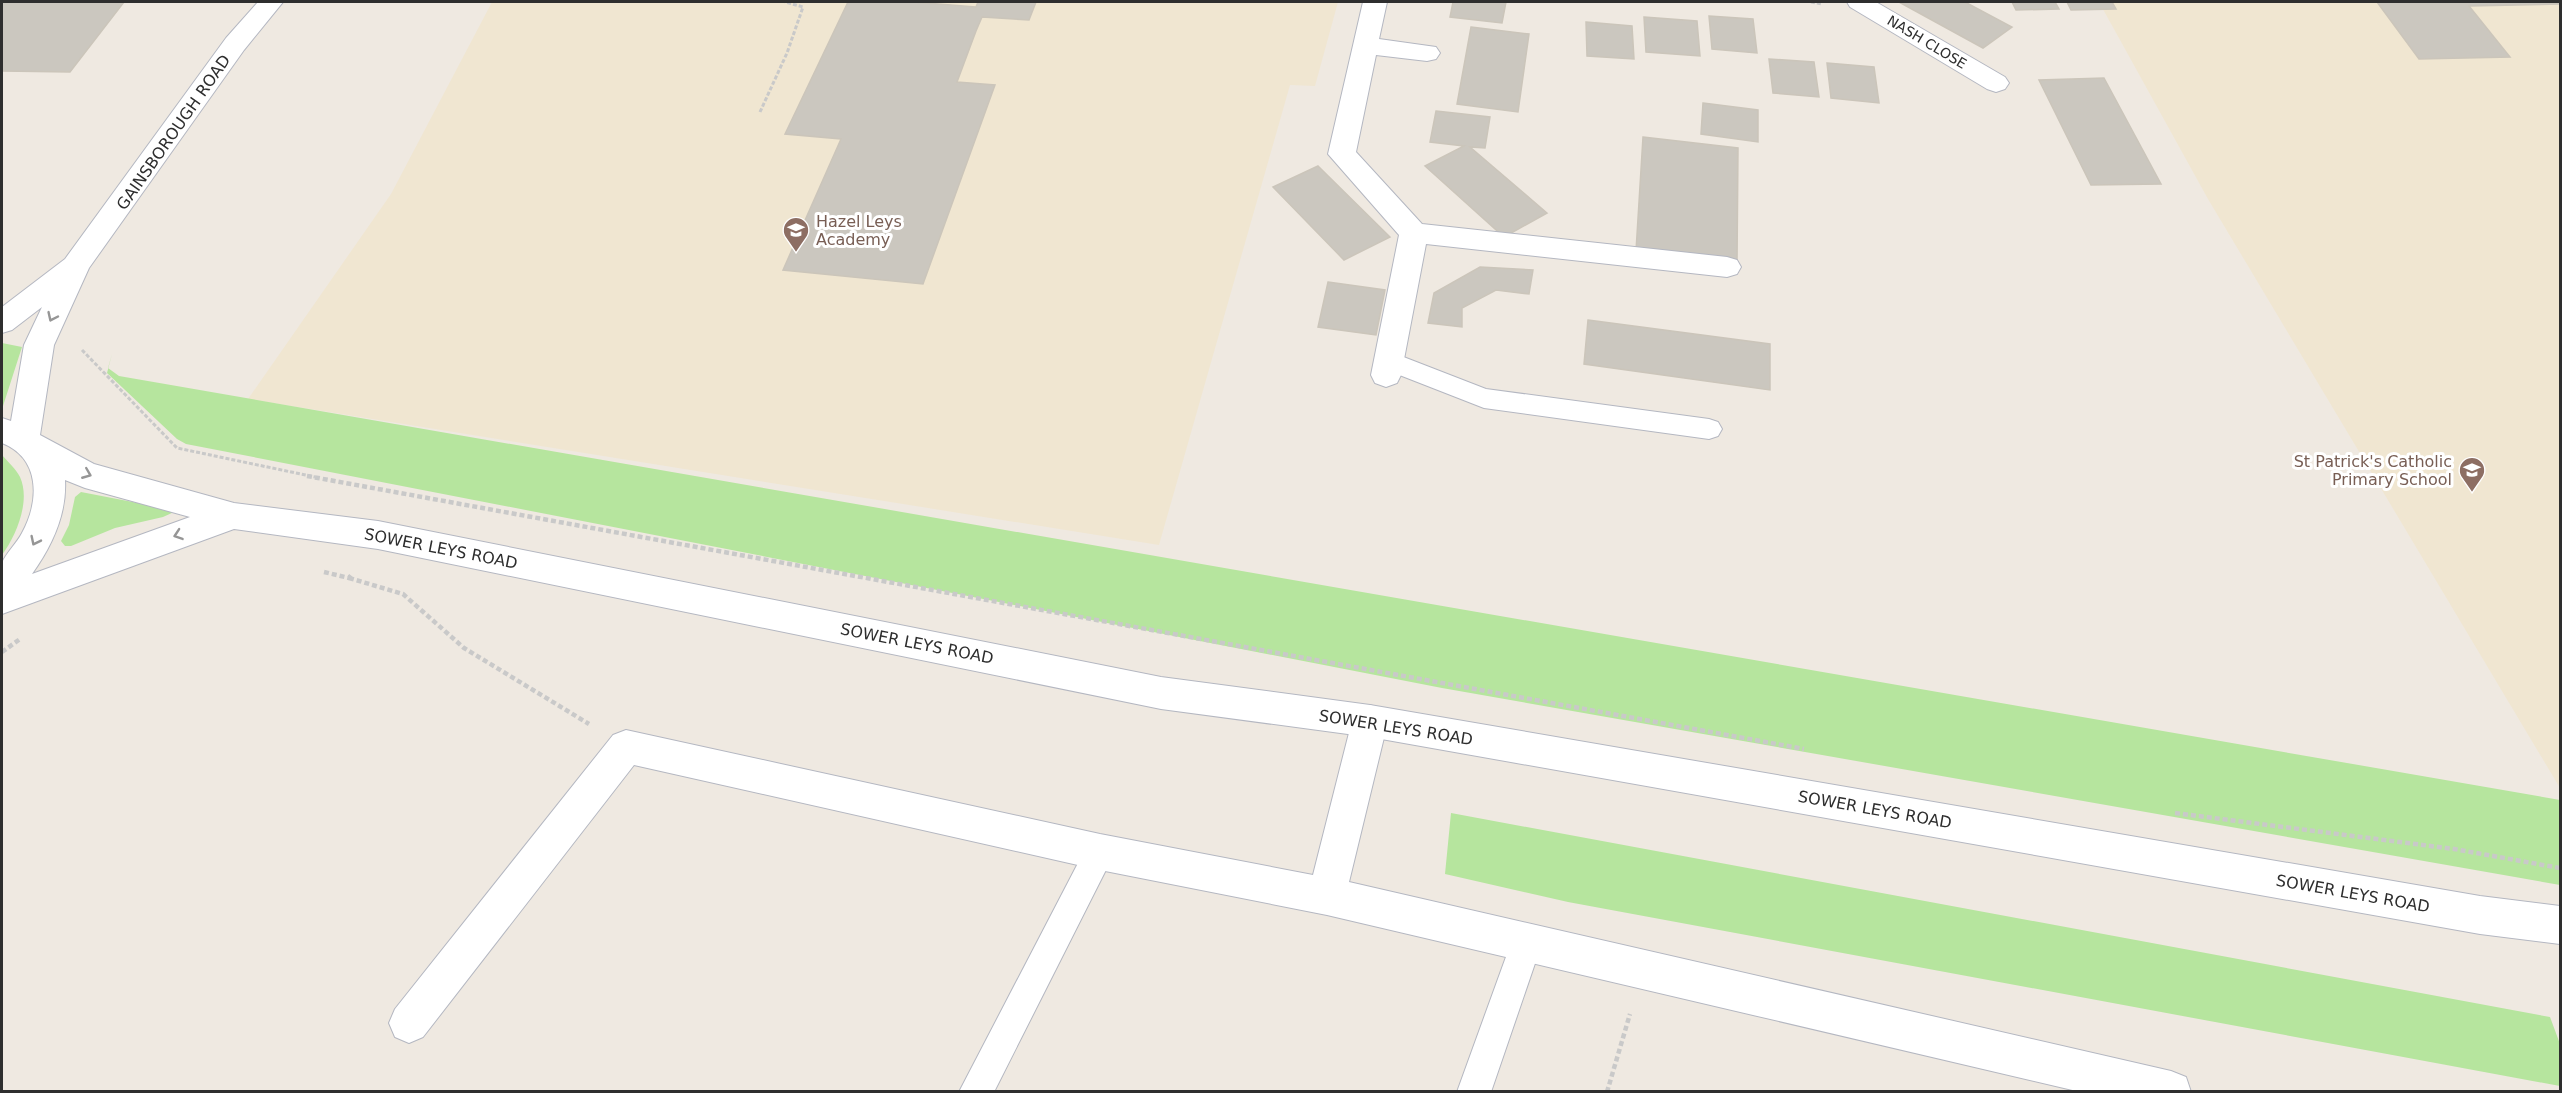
<svg xmlns="http://www.w3.org/2000/svg" width="2562" height="1093" font-family="'DejaVu Sans',sans-serif">
<style>
.education{fill:#f0e6d1}
.green{fill:#b6e59e}
.building{fill:#cbc7bf;stroke:#cbc5ba;stroke-width:1.5}
.lines{fill:none;stroke-linecap:round;stroke-linejoin:round}
.service-casing{stroke:#b4b7c1;stroke-width:2}
.minor-casing{stroke:#b4b7c1;stroke-width:2}
.tertiary-casing{stroke:#b4b7c1;stroke-width:2}
.path-far1{stroke:#c9c9c9;stroke-width:3;stroke-dasharray:4 2;stroke-linecap:butt}
.path{stroke:#c9c9c9;stroke-width:4.5;stroke-dasharray:5 3;stroke-linecap:butt}
.service{fill:#fff;fill-rule:evenodd}
.minor{fill:#fff;fill-rule:evenodd}
.tertiary{fill:#fff;fill-rule:evenodd}
.oneway{stroke:#969696}
.labels{text-anchor:middle;stroke-width:6;stroke-linejoin:round;paint-order:stroke}
.far-street-label{font-size:14px;fill:#2e2e2e;stroke:#fff}
.street-label{font-size:16px;fill:#2e2e2e;stroke:#fff}
.education-label{font-size:16px;fill:#785e54;stroke:#fff;text-anchor:start}
</style>
<rect width="100%" height="100%" fill="#efe9e1"/>
<path class="education" d="M492,2H1338L1315,86L1290,85L1159,545L248,399L391,194Z
M2099,2H2560V788L2208,199Z"/>
<path class="green" d="M2,343L22,347L3,406H2Z
M112,354L108,368L119,376L2560,800V885L1442,688L186,444L177,439L107,373Z
M2,455C7,461 16,469 20,477C31,501 16,536 2,555Z
M81,492L174,510V512L163,517L115,528L71,546H65L61,541L69,525L75,497Z
M1451,813L2550,1017L2560,1044V1086L1568,902L1445,874Z"/>
<path class="building" d="M2,2H124L70,72L2,71Z
M848,2H913L976,7L978,2H1036L1029,20L982,17L976,31L957,82L995,85L923,284L783,270L841,139L785,134Z
M1453,2H1506L1502,23L1450,17Z
M1899,2H1965L2012,27L1983,48Z
M2012,2H2055L2059,9L2016,10Z
M2067,2H2112L2116,9L2071,10Z
M2377,2H2560V4L2469,6L2510,57L2419,59Z
M1709,16L1753,19L1757,53L1712,49Z
M1644,17L1697,21L1700,56L1646,52Z
M1586,22L1632,26L1634,59L1587,56Z
M1471,27L1529,34L1518,112L1457,104Z
M1769,59L1814,62L1819,97L1773,93Z
M1827,63L1874,67L1879,103L1831,98Z
M2104,78L2161,184L2091,185L2039,80Z
M1703,103L1758,110V142L1701,134Z
M1436,111L1490,117L1485,148L1470,147L1547,213L1504,237L1425,166L1464,146L1430,142Z
M1643,137L1738,148L1737,264L1636,251Z
M1318,166L1390,237L1344,260L1273,187Z
M1480,267L1533,270L1529,294L1496,290L1462,308V327L1428,323L1434,293Z
M1328,282L1385,290L1376,335L1318,327Z
M1588,320L1770,344V390L1584,364Z"/>
<g class="lines">
<g class="service-casing">
<path id="service" d="M1388,351L1486,389L1709,419L1718,422L1722,429L1718,436L1709,439L1484,408L1379,367L1376,360L1379,353Z
M1100,837L1111,842L1115,852L994,1092H959L1089,842Z
M1526,927L1537,932L1542,943L1491,1092H1457L1515,932Z"/>
</g>
<g class="minor-casing">
<path id="minor" d="M1363,2H1387L1379,39L1436,47L1440,53L1436,59L1427,61L1376,55L1356,152L1422,224L1727,257L1737,260L1741,267L1737,274L1727,277L1426,244L1401,375L1397,383L1386,387L1375,383L1371,375L1399,235L1328,154Z
M1847,2H1876L2005,77L2009,83L2005,89L1996,92L1987,89L1850,7Z
M1370,705L1383,710L1388,721L1349,882L2171,1071L2186,1077L2191,1092H2081L1327,915L1100,870L634,765L423,1037L409,1043L395,1037L389,1023L395,1009L613,735L626,730L1100,834L1313,875L1352,721L1357,710Z"/>
</g>
<g class="tertiary-casing">
<path id="tertiary" d="M258,2H283L244,50L89,268L54,345L40,435L94,464L234,503L378,521L1161,677L1370,705L2480,896L2560,906V944L2480,934L1370,737L1161,709L378,549L234,529L2,614C2,602 0,574 2,563C6,553 17,543 22,533C40,500 40,458 2,443V418L11,421L24,345L42,307L12,330L2,333V307L65,259L226,38ZM65,480L85,488L190,517L32,574C52,546 67,514 65,480Z"/>
</g>
<path class="path-far1" d="M1811,2L1822,4
M760,112L787,53L803,7L785,2
M82,350L177,448L315,477"/>
<path class="path" d="M307,476L1804,749
M324,572L349,578L352,574
M349,578L403,594L464,648L589,724
M2,652L20,639
M2175,813L2454,849L2560,868
M1607,1092L1630,1014"/>
<use href="#service" class="service"/>
<use href="#minor" class="minor"/>
<use href="#tertiary" class="tertiary"/>
</g>
<defs><path id="oneway-chevron" d="M-2-3.5L2.5 0L-2 3.5" fill="none" stroke-width="1.6" stroke-linecap="round" stroke-linejoin="round" transform="scale(1.5)"/></defs>
<g class="oneway">
<use href="#oneway-chevron" transform="translate(52 317) rotate(115)"/>
<use href="#oneway-chevron" transform="translate(87 474) rotate(22)"/>
<use href="#oneway-chevron" transform="translate(178 535) rotate(161)"/>
<use href="#oneway-chevron" transform="translate(35 541) rotate(116)"/>
</g>
<defs>
<g id="school-pin" transform="scale(1.35)"><path d="M0 17L-7.5 6A9.5 9.5 0 1 1 7.5 6Z" fill="#8d6e63" stroke="#fff"/><path d="M0-5L7-2L0 1L-7-2ZM-4 1L0 2.5L4 1V4Q0 6-4 4Z" fill="#fff"/></g>
</defs>
<g fill-rule="evenodd">
<use href="#school-pin" x="796" y="230"/>
<use href="#school-pin" x="2472" y="470"/>
</g>
<g class="labels">
<g class="far-street-label">
<text transform="translate(1927 42) rotate(31)" y="5">NASH CLOSE</text>
</g>
<g class="street-label">
<text transform="translate(173 132) rotate(-55)" y="6">GAINSBOROUGH ROAD</text>
<text transform="translate(441 548) rotate(11)" y="6">SOWER LEYS ROAD</text>
<text transform="translate(917 643) rotate(11)" y="6">SOWER LEYS ROAD</text>
<text transform="translate(1396 727) rotate(9)" y="6">SOWER LEYS ROAD</text>
<text transform="translate(1875 809) rotate(10)" y="6">SOWER LEYS ROAD</text>
<text transform="translate(2353 893) rotate(10)" y="6">SOWER LEYS ROAD</text>
</g>
<g class="education-label">
<text x="816" y="227">Hazel Leys<tspan x="816" dy="18">Academy</tspan></text>
<text x="2452" y="467" text-anchor="end">St Patrick's Catholic<tspan x="2452" dy="18">Primary School</tspan></text>
</g>
</g>
<rect width="2562" height="1093" fill="none" stroke="#2e2e2e" stroke-width="6"/>
</svg>
